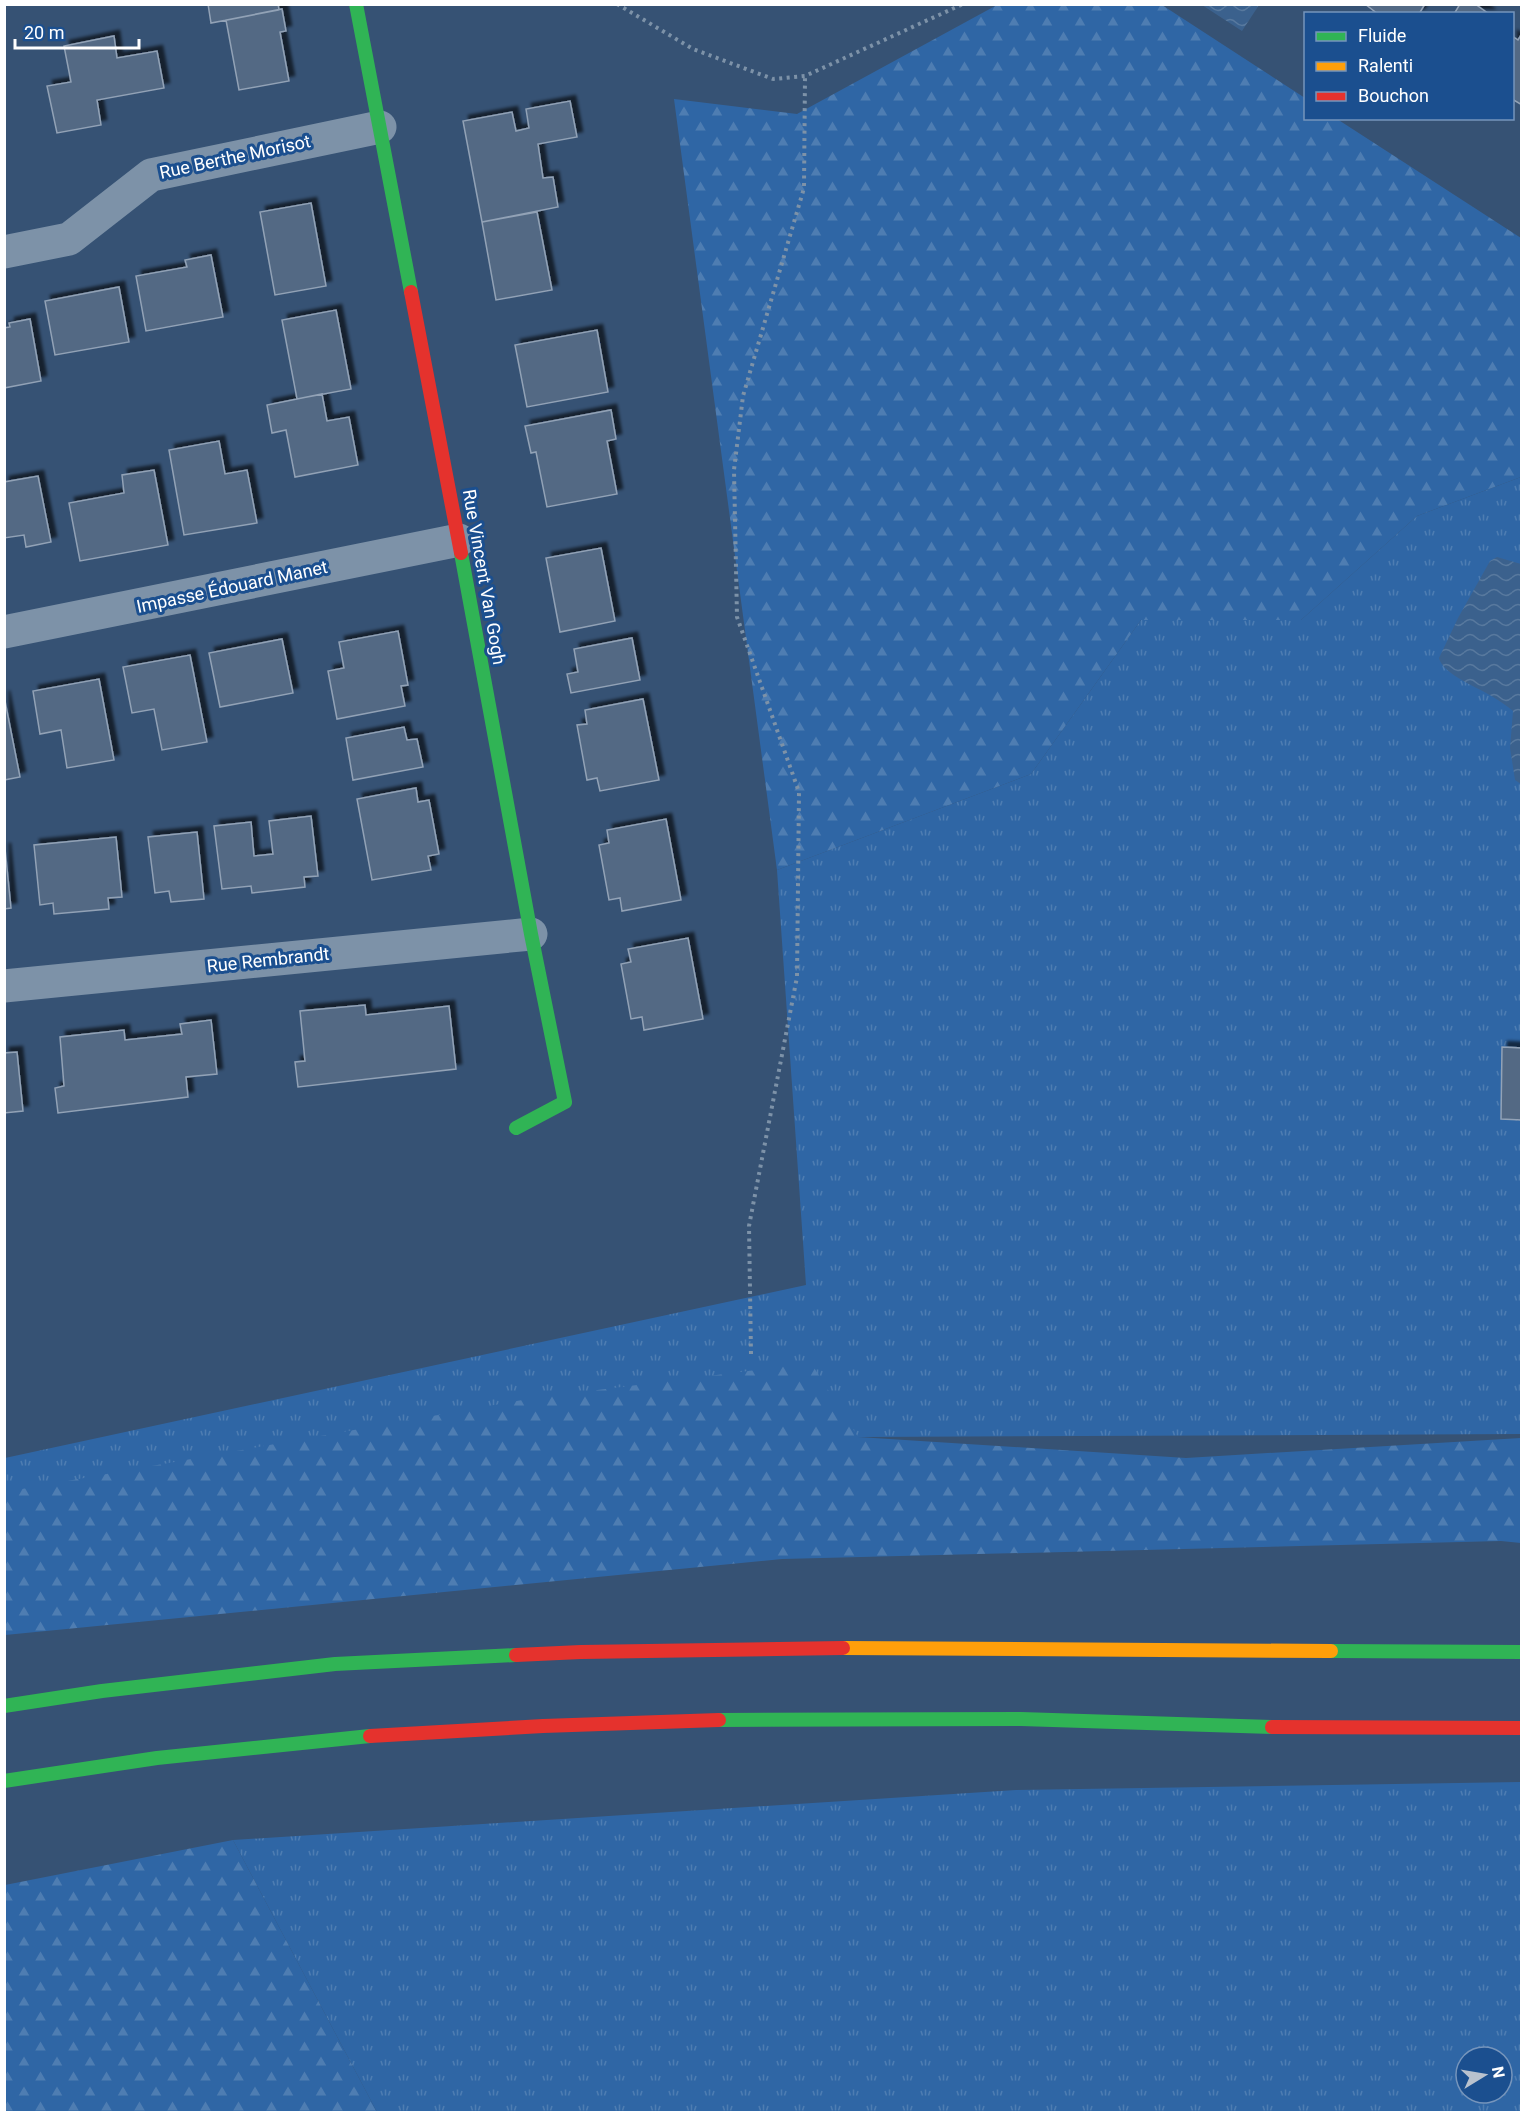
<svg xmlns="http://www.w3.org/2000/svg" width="1526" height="2117" font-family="Roboto,sans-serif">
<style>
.grass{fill:url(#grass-tufts);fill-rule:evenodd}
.forest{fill:url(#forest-firs)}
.water{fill:url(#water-waves)}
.building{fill:#526984;stroke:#92a2b6;stroke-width:1.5;filter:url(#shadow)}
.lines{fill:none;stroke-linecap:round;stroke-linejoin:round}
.path{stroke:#7d92a8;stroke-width:4;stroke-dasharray:3 4.5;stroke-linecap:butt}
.street{stroke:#7d92a8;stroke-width:33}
.fast{stroke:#30b455;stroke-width:14}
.slow{stroke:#ff9f0a;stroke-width:14}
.jam{stroke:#e5322d;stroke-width:14}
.labels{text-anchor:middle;stroke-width:6;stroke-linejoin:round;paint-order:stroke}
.street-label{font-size:18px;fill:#fff;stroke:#1b4f8f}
</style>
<defs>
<pattern id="grass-tufts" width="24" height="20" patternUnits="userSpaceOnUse" patternTransform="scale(1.5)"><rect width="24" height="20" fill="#2f66a5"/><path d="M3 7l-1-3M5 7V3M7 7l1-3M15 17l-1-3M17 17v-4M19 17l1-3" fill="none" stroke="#4e7db2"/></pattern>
<pattern id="forest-firs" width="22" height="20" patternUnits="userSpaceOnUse" patternTransform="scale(1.5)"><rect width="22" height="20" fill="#2f66a5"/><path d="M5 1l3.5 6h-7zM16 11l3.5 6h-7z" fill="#4e7db2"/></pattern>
<pattern id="water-waves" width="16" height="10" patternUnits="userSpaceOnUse" patternTransform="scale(1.5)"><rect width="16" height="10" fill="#3b618d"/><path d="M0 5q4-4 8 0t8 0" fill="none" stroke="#58799e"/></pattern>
<filter id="shadow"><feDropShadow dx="5.5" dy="-5.5" stdDeviation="1.5" flood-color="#0009"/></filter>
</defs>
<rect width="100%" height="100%" fill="#365274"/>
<path class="grass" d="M1521,477V1434L858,1437L5,1493V1458L806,1285L777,870L1031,774L1141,620H1301L1417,516Z
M1521,1782V2112H377L233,1840L1016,1790ZM1466,2057H1502V2093H1466Z"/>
<path class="forest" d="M997,5H1162L1305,98L1306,118L1337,119L1521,238V477L1417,516L1301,620H1141L1031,774L777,870L674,99L797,114Z
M811,1363L858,1437L1186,1458L1521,1438V1543L1501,1541L782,1559L5,1635V1492L534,1398Z
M233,1840L377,2112H5V1885Z"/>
<path class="water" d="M1202,5H1259L1242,31Z
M1497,557L1521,564V784L1515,780L1510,748L1513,711C1507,706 1500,701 1493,697C1480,688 1443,675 1439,658L1458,618L1490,561Z"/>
<path class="building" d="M208,4H278L279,10L211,23Z
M1365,4H1425L1419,14H1378Z
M1460,4H1475L1489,14H1454Z
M282,9L286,31L280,32L289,81L239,90L226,20Z
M1521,35H1522V105L1512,99V36L1518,40Z
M114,36L117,58L157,51L164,88L97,100L101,125L57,133L47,86L71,82L64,46Z
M570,101L577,137L538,144L543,178L553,177L558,207L482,222L463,121L512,112L516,131L529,128L526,109Z
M311,203L326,286L275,295L260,212Z
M537,212L552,290L496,300L482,222Z
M211,255L223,317L146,331L136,276L187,267L185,260Z
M119,287L129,342L55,355L45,301Z
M336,310L351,389L297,399L282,320Z
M30,319L41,381L4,388V328L10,327L9,323Z
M597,330L608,392L527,407L515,345Z
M322,394L327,421L349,417L358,465L295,477L286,430L272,433L267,405Z
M611,410L616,439L607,441L617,494L547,507L536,452L531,453L525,426Z
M219,441L225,474L247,470L257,523L184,535L169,450Z
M154,470L168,545L80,561L69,503L124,493L122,475Z
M38,476L51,542L26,547L24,535L4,538V482Z
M601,548L615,621L560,632L546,558Z
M398,631L408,685L401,686L405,706L337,719L328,671L344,668L339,642Z
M632,638L640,680L571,693L567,674L578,672L574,649Z
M282,639L293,693L220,707L209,653Z
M190,655L207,742L162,750L154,709L132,713L123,667Z
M99,679L114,760L67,768L61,730L40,734L33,691Z
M4,696L20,777L4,780Z
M643,699L659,780L600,791L597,778L587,780L577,725L587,724L585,710Z
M404,727L407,740L417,739L423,767L353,780L346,738Z
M416,788L418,802L429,800L439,854L428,856L431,870L372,880L357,799Z
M311,816L318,876L304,877L305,887L252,893L251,886L222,889L214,826L251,822L254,856L273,854L269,821Z
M666,819L681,900L622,911L620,898L609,900L599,845L609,843L607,830Z
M197,832L204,899L171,902L169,891L155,893L148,837Z
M116,837L122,897L108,898L109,909L54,914L53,903L40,905L34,845Z
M5,849L11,908L4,909V849Z
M688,938L703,1019L644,1030L642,1017L631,1019L621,964L631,962L628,949Z
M365,1005L366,1015L449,1006L456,1069L298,1087L295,1062L305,1061L300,1011Z
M211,1020L217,1074L186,1077L188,1097L58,1113L55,1088L64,1086L60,1037L124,1030L125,1040L182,1034L180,1024Z
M1502,1047L1522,1048V1120L1501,1119Z
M17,1052L23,1111L4,1113V1053Z"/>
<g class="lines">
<path class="path" d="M617,4L693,49L773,79L805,76L963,4
M751,1354L749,1226L797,977L799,792L737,617L734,470L743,396L804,188L805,76"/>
<path class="street" d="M4,252L69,239L151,175L380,127
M4,632L459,540
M4,986L531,934"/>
<path class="fast" d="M356,4L411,292
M461,553L531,934L565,1102L516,1128
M1331,1651L1522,1652
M4,1706L102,1691L335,1664L516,1655
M719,1720L1021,1719L1272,1727
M4,1781L157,1758L370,1736"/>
<path class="slow" d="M843,1648L1331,1651"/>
<path class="jam" d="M411,292L461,553
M516,1655L581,1652L843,1648
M1272,1727L1522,1728
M370,1736L543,1726L719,1720"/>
</g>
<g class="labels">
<g class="street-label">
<text transform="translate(235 157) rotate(-12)" y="6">Rue Berthe Morisot</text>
<text transform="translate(484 577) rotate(80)" y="6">Rue Vincent Van Gogh</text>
<text transform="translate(232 587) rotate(-12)" y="6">Impasse Édouard Manet</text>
<text transform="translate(268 960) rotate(-6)" y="6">Rue Rembrandt</text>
</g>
</g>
<rect width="1526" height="2117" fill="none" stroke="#ffffff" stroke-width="12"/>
<rect x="1304" y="12" width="210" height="108" fill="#1b4f8f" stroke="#7695bc" stroke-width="1.5"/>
<rect x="1316" y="32" width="30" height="9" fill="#30b455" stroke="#7695bc" stroke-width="1.5"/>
<text x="1358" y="42" font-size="18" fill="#ffffff">Fluide</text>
<rect x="1316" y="62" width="30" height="9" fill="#ff9f0a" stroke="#7695bc" stroke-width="1.5"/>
<text x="1358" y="72" font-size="18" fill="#ffffff">Ralenti</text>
<rect x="1316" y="92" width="30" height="9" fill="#e5322d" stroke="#7695bc" stroke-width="1.5"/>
<text x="1358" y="102" font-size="18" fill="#ffffff">Bouchon</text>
<g transform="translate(1484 2075) rotate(79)"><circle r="28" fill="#1b4f8f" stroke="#7695bc" stroke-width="1.5"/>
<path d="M0-4.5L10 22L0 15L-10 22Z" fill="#b9c2ce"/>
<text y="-9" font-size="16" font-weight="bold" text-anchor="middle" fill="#ffffff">N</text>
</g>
<path d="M15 39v9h124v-9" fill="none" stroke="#ffffff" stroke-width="3"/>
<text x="24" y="39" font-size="18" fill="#ffffff" stroke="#1b4f8f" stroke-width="4.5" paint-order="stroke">20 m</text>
</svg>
